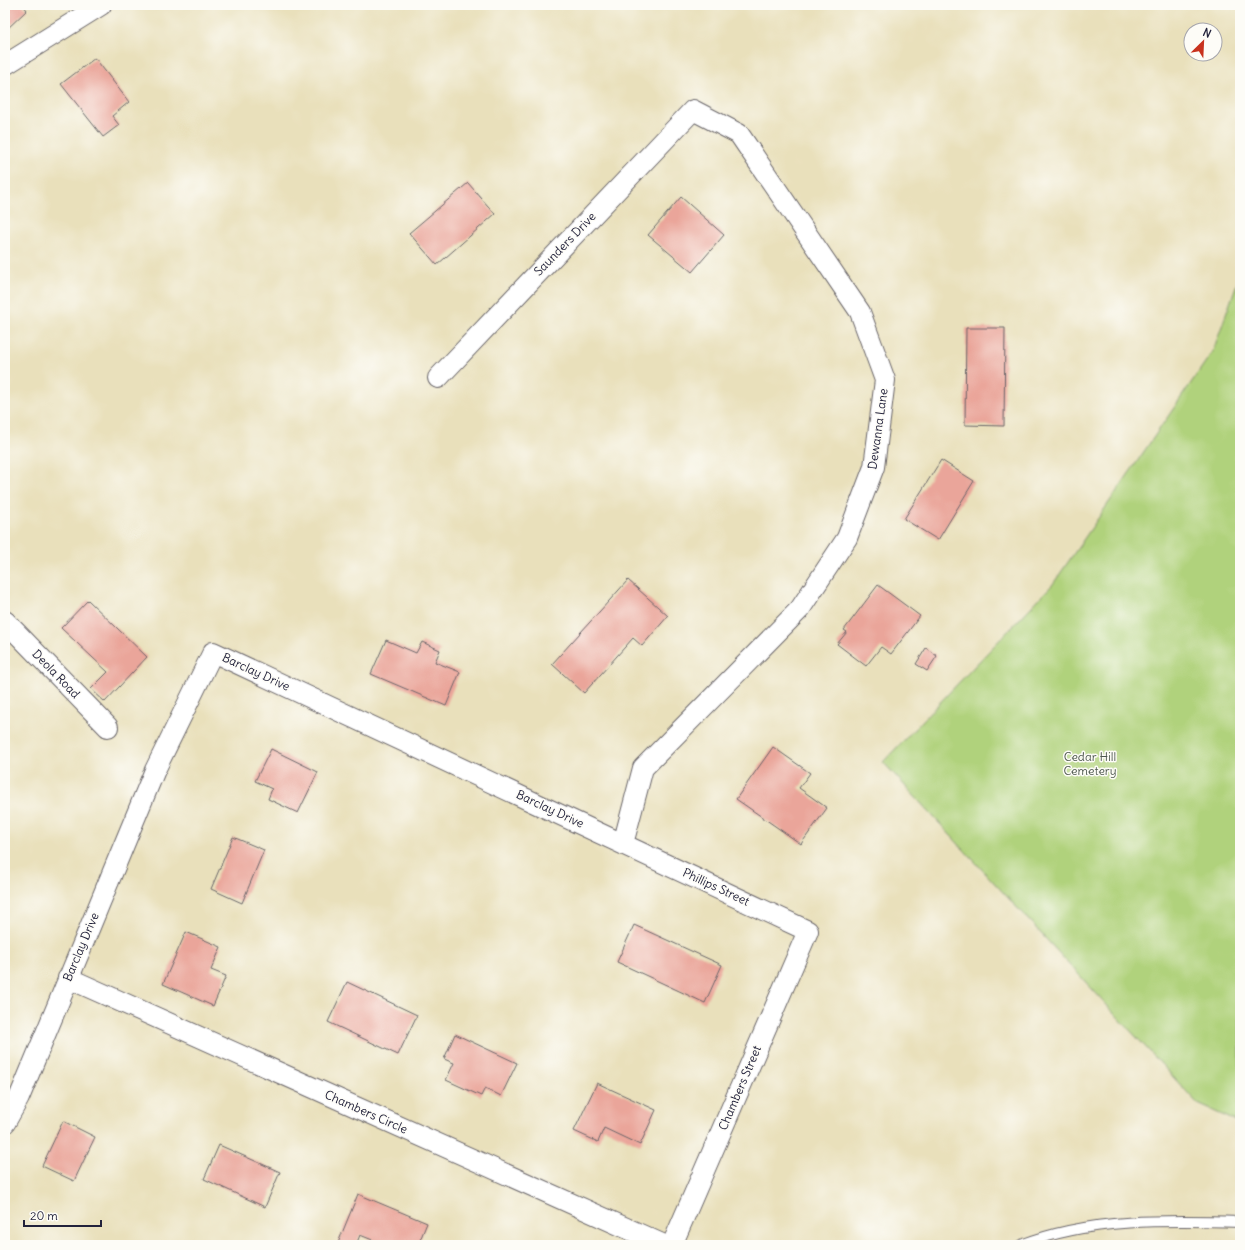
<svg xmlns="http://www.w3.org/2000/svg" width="1245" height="1250" font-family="Delius,sans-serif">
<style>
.green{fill:#b0d27b;stroke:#697a5b}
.building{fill:#eaa59a}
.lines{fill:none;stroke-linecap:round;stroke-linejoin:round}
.lane-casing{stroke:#686468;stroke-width:12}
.street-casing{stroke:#686468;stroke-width:22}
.lane{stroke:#fff;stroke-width:10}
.street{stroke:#fff;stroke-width:20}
.labels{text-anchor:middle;stroke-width:3;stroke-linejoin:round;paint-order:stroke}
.street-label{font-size:12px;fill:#22223b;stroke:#fdfcf7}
.park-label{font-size:12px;fill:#4d574e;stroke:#fdfcf7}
</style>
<rect width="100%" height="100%" fill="#fdfcf7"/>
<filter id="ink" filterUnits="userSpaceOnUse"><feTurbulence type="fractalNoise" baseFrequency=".025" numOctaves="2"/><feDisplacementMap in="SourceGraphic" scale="8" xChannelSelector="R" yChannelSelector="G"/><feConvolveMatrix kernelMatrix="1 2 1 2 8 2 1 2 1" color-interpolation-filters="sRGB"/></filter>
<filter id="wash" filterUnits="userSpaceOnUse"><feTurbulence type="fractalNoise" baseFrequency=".012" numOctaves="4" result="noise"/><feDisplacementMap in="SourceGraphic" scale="16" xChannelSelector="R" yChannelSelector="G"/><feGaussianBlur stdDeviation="0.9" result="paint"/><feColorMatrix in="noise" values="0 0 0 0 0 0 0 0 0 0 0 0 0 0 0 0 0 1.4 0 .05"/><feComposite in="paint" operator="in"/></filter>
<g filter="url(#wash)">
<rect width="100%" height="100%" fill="#e9e0bb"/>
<path class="green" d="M1240,275V1123L1198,1104L883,762L1053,584L1213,351Z"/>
<g id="blocks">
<path class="building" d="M5,5H23L27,10L5,31Z
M95,58L129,102L112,116L119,125L103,137L61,84Z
M468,183L495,214L437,265L409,233Z
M681,197L724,235L692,272L648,235Z
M966,328H1005L1004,426L965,425Z
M941,460L974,481L938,540L904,519Z
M628,580L668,616L642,646L633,638L584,693L552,664Z
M878,585L920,616L891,654L881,647L866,666L837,644L847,632L844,630Z
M88,600L147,657L105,702L91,689L108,672L61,628Z
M386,640L416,653L422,642L440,650L435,662L460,672L446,706L371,674Z
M926,648L937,656L927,671L916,664Z
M773,747L810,773L799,788L827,808L801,844L736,799Z
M271,749L318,772L298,813L268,799L272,789L255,781Z
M233,837L264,850L242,903L211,889Z
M634,925L722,965L705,1003L617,962Z
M186,932L221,947L211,970L226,976L213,1006L163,984Z
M347,982L417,1015L398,1055L328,1022Z
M455,1034L517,1063L501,1096L485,1088L481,1096L446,1080L454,1063L444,1059Z
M597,1083L656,1110L640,1145L604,1128L598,1142L574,1131Z
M63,1121L95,1137L74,1181L42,1166Z
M219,1145L280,1172L265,1207L204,1179Z
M358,1194L427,1223L418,1245H385L360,1235L356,1245H343L338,1243Z"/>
</g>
</g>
<g filter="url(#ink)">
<use href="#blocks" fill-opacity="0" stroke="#686468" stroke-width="1"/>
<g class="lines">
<g class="lane-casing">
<path id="lane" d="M1021,1245C1089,1218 1168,1220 1240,1222"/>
</g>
<g class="street-casing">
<path id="street" d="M5,65L101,5
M438,378L693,110L739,134L860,312L885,380L874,467L847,538L800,609L643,768L623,844
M5,621L108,727
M68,978L664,1245
M5,1123L19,1098L155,770L213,652L808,931L672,1245"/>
</g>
<use href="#lane" class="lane"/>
<use href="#street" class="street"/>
</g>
</g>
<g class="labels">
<g class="street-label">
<text transform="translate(565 244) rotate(-46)" y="4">Saunders Drive</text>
<text transform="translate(878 429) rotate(-82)" y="4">Dewanna Lane</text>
<text transform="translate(256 672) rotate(25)" y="4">Barclay Drive</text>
<text transform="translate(56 674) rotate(46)" y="4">Deola Road</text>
<text transform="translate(550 809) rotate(25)" y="4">Barclay Drive</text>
<text transform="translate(716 887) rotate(25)" y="4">Phillips Street</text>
<text transform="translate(81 947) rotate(-67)" y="4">Barclay Drive</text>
<text transform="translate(740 1088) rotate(-67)" y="4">Chambers Street</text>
<text transform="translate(366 1112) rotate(24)" y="4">Chambers Circle</text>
</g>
<g class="park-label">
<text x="1090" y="761">Cedar Hill<tspan x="1090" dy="14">Cemetery</tspan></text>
</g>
</g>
<rect width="1245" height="1250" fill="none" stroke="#fdfcf7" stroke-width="20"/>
<g transform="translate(1203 42) rotate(24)"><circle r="19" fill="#fdfcf7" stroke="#a5a5ac"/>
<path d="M0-3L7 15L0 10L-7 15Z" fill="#c8321e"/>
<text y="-6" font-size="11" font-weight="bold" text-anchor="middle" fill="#22223b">N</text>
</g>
<path d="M24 1220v6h77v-6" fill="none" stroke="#22223b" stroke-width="2"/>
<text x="30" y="1220" font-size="12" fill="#22223b" stroke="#fdfcf7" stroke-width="3" paint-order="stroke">20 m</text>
</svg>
